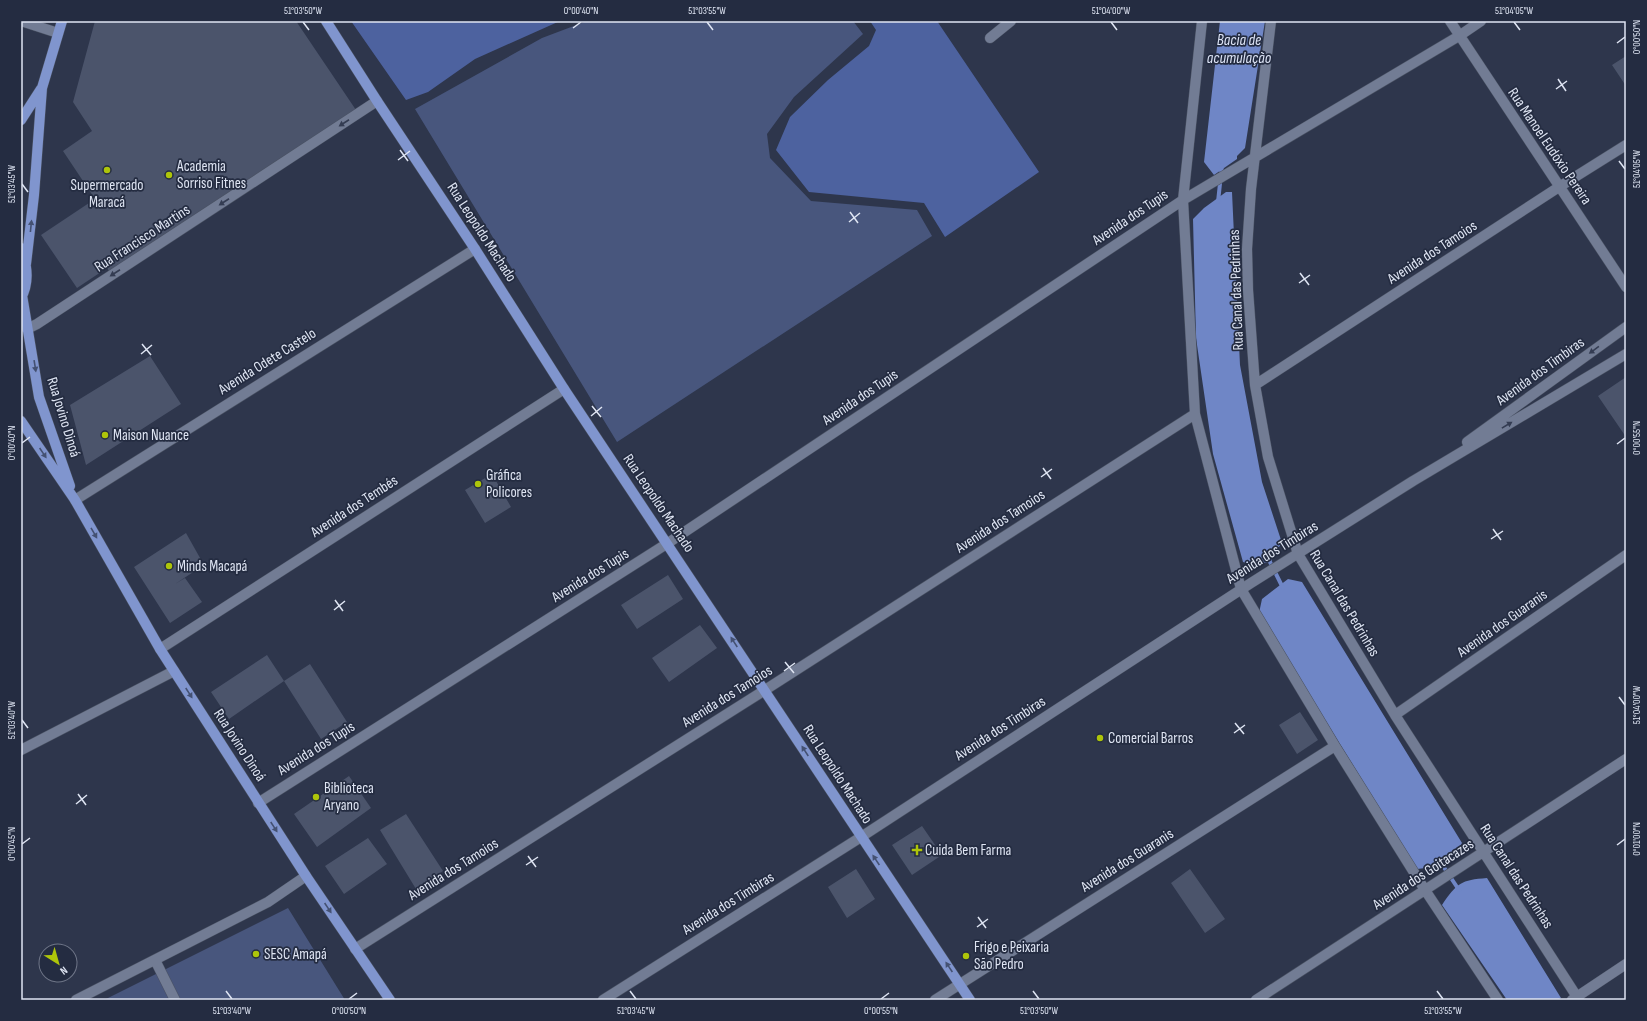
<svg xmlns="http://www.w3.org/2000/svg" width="1647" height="1021" font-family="'Sofia Sans Condensed',sans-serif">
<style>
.green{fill:#48567d}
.forest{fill:#4d629f}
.water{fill:#6f86c6}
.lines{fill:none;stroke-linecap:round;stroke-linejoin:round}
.stream{stroke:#6f86c6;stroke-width:4}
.building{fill:#4b546b}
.minor-casing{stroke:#4a5263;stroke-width:11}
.major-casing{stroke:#4a5263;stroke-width:11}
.minor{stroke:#727c94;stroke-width:10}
.major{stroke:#8095ce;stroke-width:10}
.oneway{fill:#343c52}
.oneway2{fill:#445172}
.ticks{fill:none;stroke:#dfe5f3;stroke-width:1.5}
.poi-dot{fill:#aec50a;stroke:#242c41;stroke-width:1.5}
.labels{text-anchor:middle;stroke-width:3.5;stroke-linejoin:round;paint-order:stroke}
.street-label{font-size:15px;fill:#dfe5f3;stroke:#242c41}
.poi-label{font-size:15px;fill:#dfe5f3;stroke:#242c41;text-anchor:start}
.water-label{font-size:16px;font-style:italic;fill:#dde4f6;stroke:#242c41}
.neatline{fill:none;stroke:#dfe5f3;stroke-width:1.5}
.ticks-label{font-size:10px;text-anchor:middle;fill:#dfe5f3}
</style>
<rect width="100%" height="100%" fill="#2e364c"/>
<path class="green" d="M587,21H853L863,34L794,97L767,134L770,158L811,201L917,210L932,236L617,442L415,109L542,38Z
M288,908L345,1000H104Z"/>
<path class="forest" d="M351,21H560L475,59L428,92L406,100Z
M870,21H937L1039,172L945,237L924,203L809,192L776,150L790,117L828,80L869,46L876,30Z"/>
<path class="water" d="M1220,21H1265L1245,148L1237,156V159L1214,175L1204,162Z
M1226,192H1232L1240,365L1262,482L1282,543L1272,556V561C1262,565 1253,565 1243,562L1213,454L1196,338L1193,219L1204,208Z
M1288,579L1302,582L1462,843C1447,865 1442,866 1417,869L1259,613L1262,599Z
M1487,878L1561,998L1557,1000H1507L1442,905C1457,883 1461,880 1487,878Z"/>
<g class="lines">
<path class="stream" d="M1218,202L1222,165
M1268,558L1283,588
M1439,860L1459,890"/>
</g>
<path class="building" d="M95,21H296L356,110L111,274L107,268L77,288L41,235L95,199L63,151L92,131L73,102Z
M1626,56V86L1612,65Z
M150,356L181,404L86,465L70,405Z
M1626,377V437L1598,396Z
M492,474L511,507L485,523L465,490Z
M186,533L204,565L175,584L185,578L202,602L170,623L134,567Z
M668,575L683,599L637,629L621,605Z
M700,625L717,648L669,682L652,658Z
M267,655L284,681L310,664L347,722L321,739L284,681L229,719L211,692Z
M1300,712L1318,740L1297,754L1279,725Z
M349,776L371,808L317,847L294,814Z
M406,814L443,871L416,889L380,830Z
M922,826L942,855L912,875L892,845Z
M368,838L387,864L344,894L325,866Z
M856,869L875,899L847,918L828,887Z
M1190,869L1225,919L1205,933L1171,883Z"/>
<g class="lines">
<g class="minor-casing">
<path id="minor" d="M21,21L58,33
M1202,21L1183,200L1195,414L1241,589L1335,746L1425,890L1498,1000
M1271,21L1251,189L1247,249L1248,290L1255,385L1268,457L1298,554L1395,715L1579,1000
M1450,21L1626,287
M990,38L1011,21
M21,326L29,328L37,324L377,101
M1255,385L1559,187L1626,145
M1467,442L1626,327
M75,500L475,249
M160,649L564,389
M1395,715L1626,555
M21,750L174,671
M258,803L668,543L1183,200L1459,36L1481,21
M355,949L765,690L1195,414
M155,960L175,1000
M76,1000L268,902L306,876
M603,1000L861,837L1251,583L1413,481L1626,354
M935,1000L1335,746
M1256,1000L1626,759
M1572,1000L1626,964"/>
</g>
<g class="major-casing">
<path id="major" d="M326,21L377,101L475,249L564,389L970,1000
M21,120L41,89
M21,248C27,264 30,282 21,298
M26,264L34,195L42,88L62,21
M22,295L39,397L70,486
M21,421L75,500L160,649L306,876L390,1000"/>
</g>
<use href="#minor" class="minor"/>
<use href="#major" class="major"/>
</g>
<defs><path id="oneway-solid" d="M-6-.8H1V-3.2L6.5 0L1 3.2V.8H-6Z"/></defs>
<g class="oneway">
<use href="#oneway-solid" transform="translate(344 123) rotate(147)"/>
<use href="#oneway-solid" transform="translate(224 202) rotate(147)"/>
<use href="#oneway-solid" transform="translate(115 273) rotate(147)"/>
<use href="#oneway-solid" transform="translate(1594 350) rotate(144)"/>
<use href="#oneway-solid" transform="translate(1507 425) rotate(-31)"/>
</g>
<g class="oneway2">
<use href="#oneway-solid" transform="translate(31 226) rotate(-84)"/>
<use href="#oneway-solid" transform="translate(35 366) rotate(81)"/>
<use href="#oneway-solid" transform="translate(43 453) rotate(56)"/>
<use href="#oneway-solid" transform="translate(94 533) rotate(60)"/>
<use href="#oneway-solid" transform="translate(734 642) rotate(-123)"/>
<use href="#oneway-solid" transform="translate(189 693) rotate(57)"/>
<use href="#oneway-solid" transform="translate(805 751) rotate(-123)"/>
<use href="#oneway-solid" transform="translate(274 827) rotate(57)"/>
<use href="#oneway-solid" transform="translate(876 860) rotate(-124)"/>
<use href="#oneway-solid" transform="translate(328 908) rotate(56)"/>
<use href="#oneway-solid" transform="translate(949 967) rotate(-124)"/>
</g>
<path class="ticks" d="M303,22L309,30M707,22L713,30M1111,22L1117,30M1514,22L1520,30M573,28L581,22M1617,43L1625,37M1558,79L1566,91M1556,89L1567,81M400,150L408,161M398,160L410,151M1619,161L1625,169M22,184L28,192M850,212L858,223M849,222L860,213M1300,273L1309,285M1299,283L1310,275M142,344L151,355M141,354L152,345M592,406L601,417M591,416L602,407M22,443L30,437M1617,444L1625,438M1043,468L1051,479M1041,477L1052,469M1493,529L1501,540M1491,539L1503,531M335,600L343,611M334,610L345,601M785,662L794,673M784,671L795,663M1619,697L1625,705M22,720L28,728M1235,723L1244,734M1234,733L1245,725M78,794L86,805M76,804L87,795M22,844L30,838M1617,845L1625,839M528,856L536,867M526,865L538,857M978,917L986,928M977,927L988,919M226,991L232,999M630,991L636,999M1033,991L1039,999M1437,991L1443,999M349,999L357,993M881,999L889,993"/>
<g class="poi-dot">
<circle cx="107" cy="170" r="4"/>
<circle cx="169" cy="175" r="4"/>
<circle cx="105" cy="435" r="4"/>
<circle cx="478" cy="484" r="4"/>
<circle cx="169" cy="566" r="4"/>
<circle cx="1100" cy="738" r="4"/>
<circle cx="316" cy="797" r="4"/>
<path d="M915 844h4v4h4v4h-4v4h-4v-4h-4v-4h4z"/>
<circle cx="256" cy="954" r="4"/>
<circle cx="966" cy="956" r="4"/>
</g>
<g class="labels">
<g class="street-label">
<text transform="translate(1550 146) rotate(56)" y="5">Rua Manoel Eudóxio Pereira</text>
<text transform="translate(1130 217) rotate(-34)" y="5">Avenida dos Tupis</text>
<text transform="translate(482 232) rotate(57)" y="5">Rua Leopoldo Machado</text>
<text transform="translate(142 238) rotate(-33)" y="5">Rua Francisco Martins</text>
<text transform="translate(1432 252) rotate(-33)" y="5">Avenida dos Tamoios</text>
<text transform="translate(1236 290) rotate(-92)" y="5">Rua Canal das Pedrinhas</text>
<text transform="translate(267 361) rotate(-32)" y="5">Avenida Odete Castelo</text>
<text transform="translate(1540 371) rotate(-36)" y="5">Avenida dos Timbiras</text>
<text transform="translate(860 397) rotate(-34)" y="5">Avenida dos Tupis</text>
<text transform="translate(64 417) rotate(73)" y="5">Rua Jovino Dinoá</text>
<text transform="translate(659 503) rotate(56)" y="5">Rua Leopoldo Machado</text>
<text transform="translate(354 506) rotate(-33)" y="5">Avenida dos Tembés</text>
<text transform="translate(1000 521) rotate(-33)" y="5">Avenida dos Tamoios</text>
<text transform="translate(1272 552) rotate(-32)" y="5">Avenida dos Timbiras</text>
<text transform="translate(590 575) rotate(-32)" y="5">Avenida dos Tupis</text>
<text transform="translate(1345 603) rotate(59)" y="5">Rua Canal das Pedrinhas</text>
<text transform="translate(1502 623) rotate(-35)" y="5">Avenida dos Guaranis</text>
<text transform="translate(727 696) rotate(-32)" y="5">Avenida dos Tamoios</text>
<text transform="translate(1000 728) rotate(-33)" y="5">Avenida dos Timbiras</text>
<text transform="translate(240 745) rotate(57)" y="5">Rua Jovino Dinoá</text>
<text transform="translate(316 748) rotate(-32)" y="5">Avenida dos Tupis</text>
<text transform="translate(838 774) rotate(57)" y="5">Rua Leopoldo Machado</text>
<text transform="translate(1127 860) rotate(-32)" y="5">Avenida dos Guaranis</text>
<text transform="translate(453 869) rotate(-32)" y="5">Avenida dos Tamoios</text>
<text transform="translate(1423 874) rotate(-33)" y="5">Avenida dos Goitacazes</text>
<text transform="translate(1517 876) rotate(57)" y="5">Rua Canal das Pedrinhas</text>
<text transform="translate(728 903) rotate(-32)" y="5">Avenida dos Timbiras</text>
</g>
<g class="poi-label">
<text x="177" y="171">Academia<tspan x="177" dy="17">Sorriso Fitnes</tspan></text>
<text x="107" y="190" text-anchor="middle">Supermercado<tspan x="107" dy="17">Maracá</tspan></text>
<text x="113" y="440">Maison Nuance</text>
<text x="486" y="480">Gráfica<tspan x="486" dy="17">Policores</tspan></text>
<text x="177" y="571">Minds Macapá</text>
<text x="1108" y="743">Comercial Barros</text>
<text x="324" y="793">Biblioteca<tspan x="324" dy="17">Aryano</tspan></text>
<text x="925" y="855">Cuida Bem Farma</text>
<text x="974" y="952">Frigo e Peixaria<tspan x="974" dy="17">São Pedro</tspan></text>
<text x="264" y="959">SESC Amapá</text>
</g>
<g class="water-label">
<text x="1239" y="45">Bacia de<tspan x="1239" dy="18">acumulação</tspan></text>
</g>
</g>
<rect width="1647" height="1021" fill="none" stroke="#242c41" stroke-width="44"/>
<g transform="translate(58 963) rotate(143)"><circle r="19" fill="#242c41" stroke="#6f7688"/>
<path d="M0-3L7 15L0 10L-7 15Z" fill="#aec50a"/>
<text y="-6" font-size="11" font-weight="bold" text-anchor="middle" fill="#dfe5f3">N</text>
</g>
<rect x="22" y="22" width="1603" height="977" class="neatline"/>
<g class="ticks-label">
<text x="303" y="14">51°03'50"W</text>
<text x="581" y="14">0°00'40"N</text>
<text x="707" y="14">51°03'55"W</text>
<text x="1111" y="14">51°04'00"W</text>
<text x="1514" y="14">51°04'05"W</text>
<text transform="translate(1636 37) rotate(-90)" y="4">0°00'50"N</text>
<text transform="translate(1636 169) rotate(-90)" y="4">51°04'05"W</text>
<text transform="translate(11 184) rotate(-90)" y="4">51°03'45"W</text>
<text transform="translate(1636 438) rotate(-90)" y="4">0°00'55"N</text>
<text transform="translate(11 443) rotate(-90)" y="4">0°00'40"N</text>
<text transform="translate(1636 705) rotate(-90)" y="4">51°04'00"W</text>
<text transform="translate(11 720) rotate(-90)" y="4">51°03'40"W</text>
<text transform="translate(1636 839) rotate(-90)" y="4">0°01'00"N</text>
<text transform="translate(11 844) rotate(-90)" y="4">0°00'45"N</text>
<text x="232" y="1014">51°03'40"W</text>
<text x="349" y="1014">0°00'50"N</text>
<text x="636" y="1014">51°03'45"W</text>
<text x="881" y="1014">0°00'55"N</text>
<text x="1039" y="1014">51°03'50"W</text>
<text x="1443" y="1014">51°03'55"W</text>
</g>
</svg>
